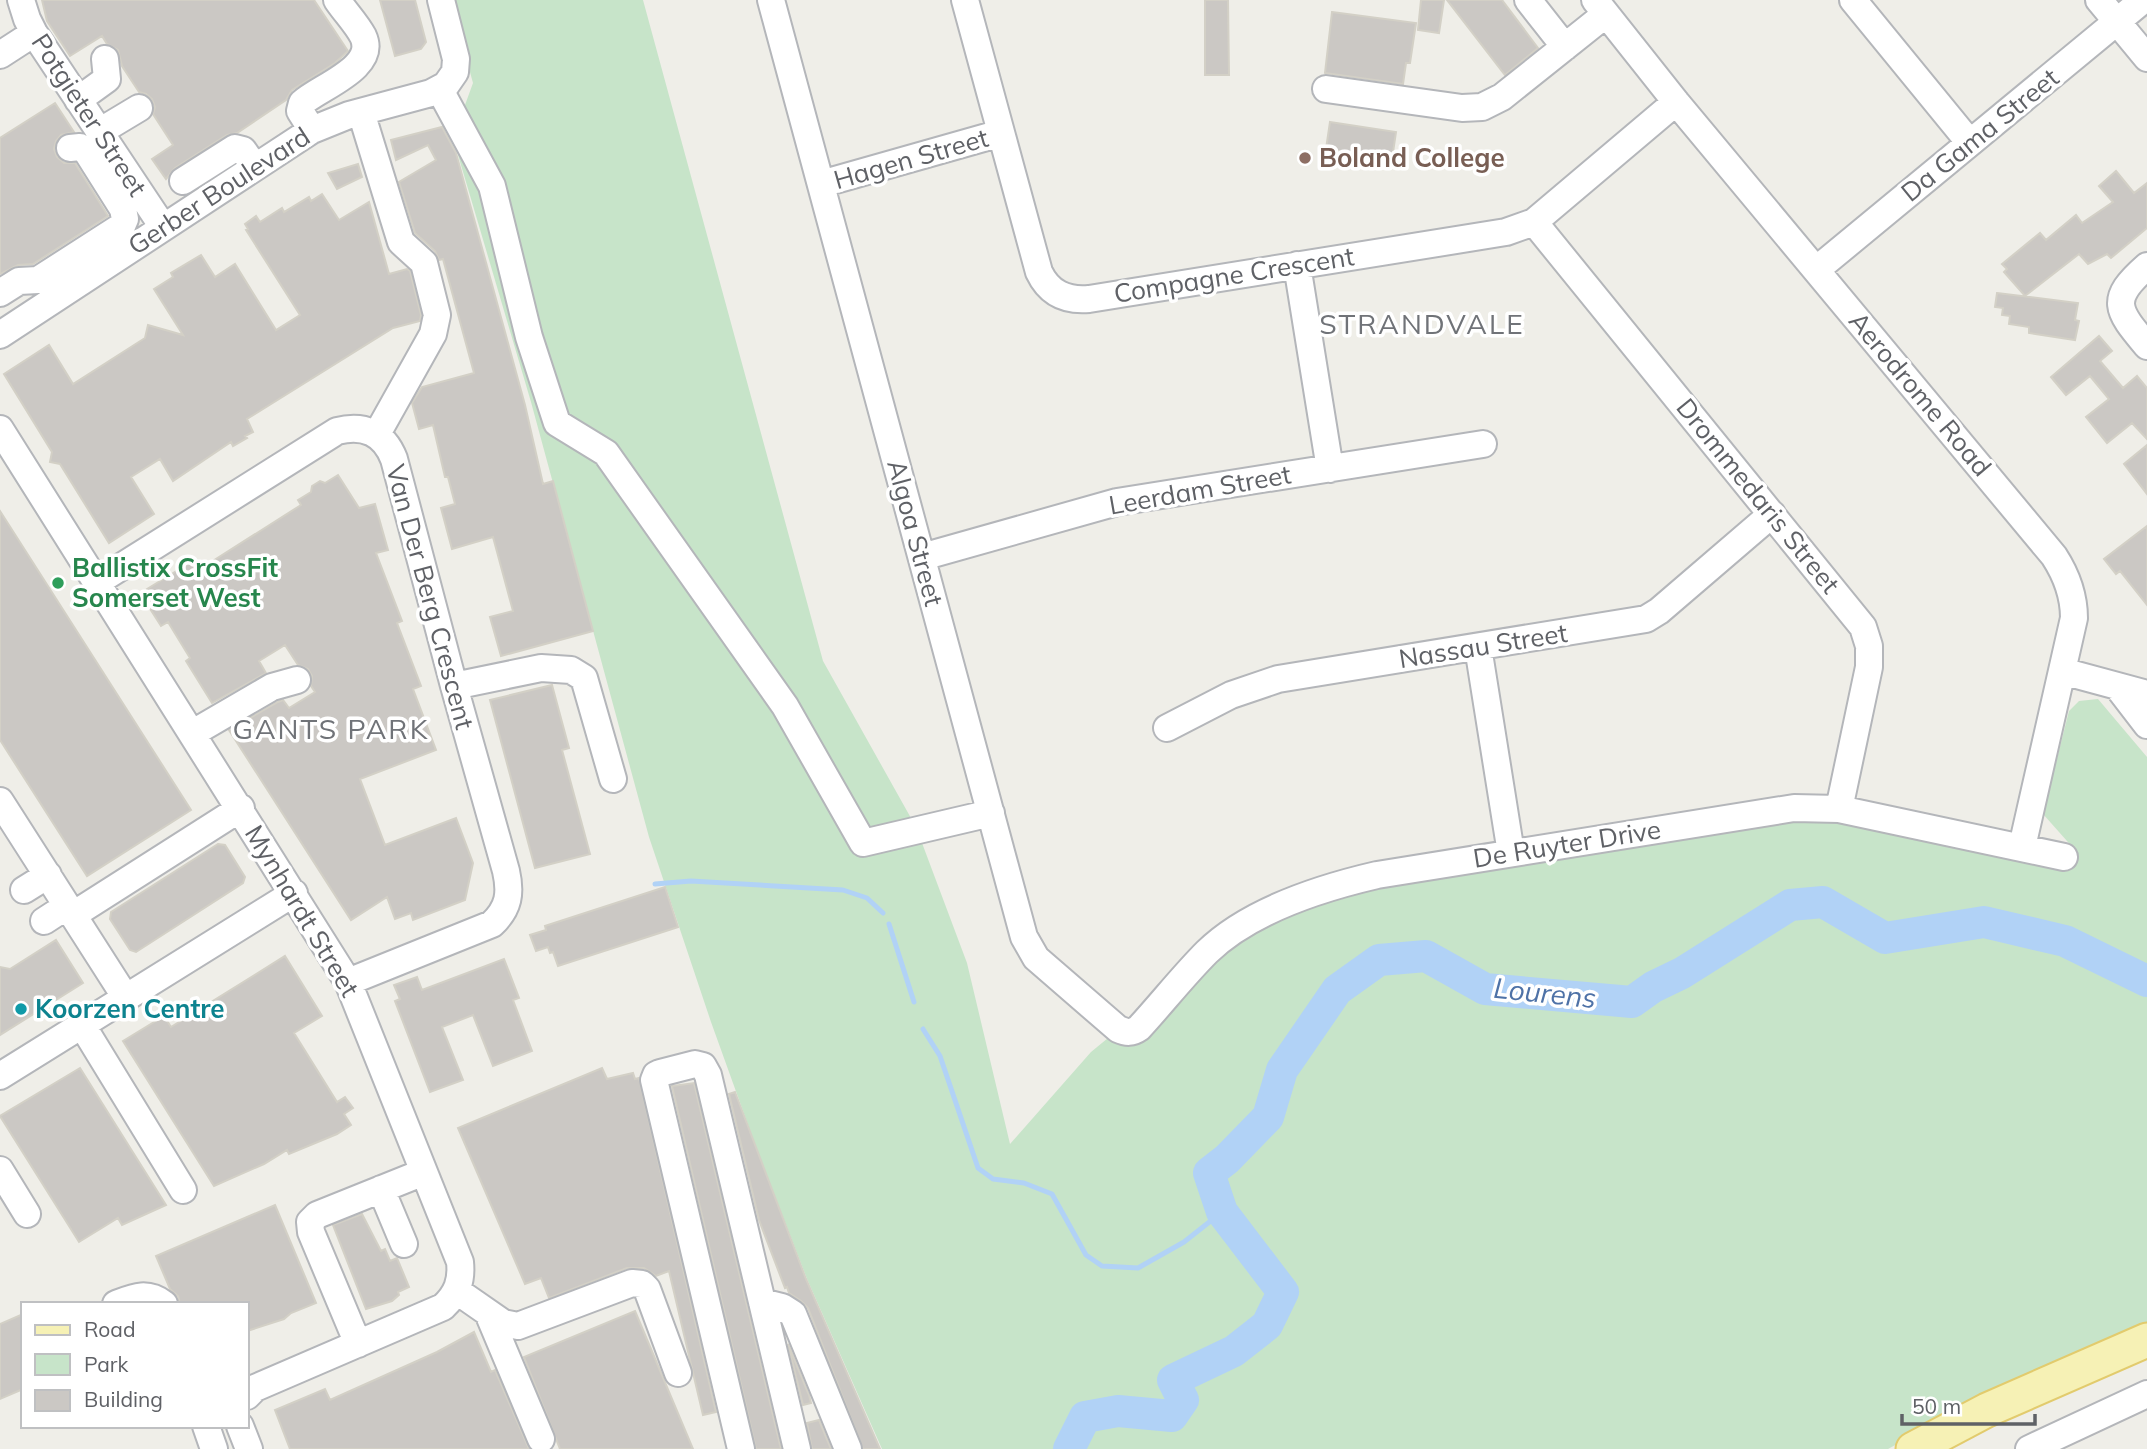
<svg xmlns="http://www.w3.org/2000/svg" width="2147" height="1449" font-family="Mulish,sans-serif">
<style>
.green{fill:#c7e4c9}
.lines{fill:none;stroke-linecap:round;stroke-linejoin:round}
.stream{stroke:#b1d2f6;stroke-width:5}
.river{stroke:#b1d2f6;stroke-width:32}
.building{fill:#cbc8c4;stroke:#d3d0c6;stroke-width:2}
.minor-casing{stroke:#b4b6ba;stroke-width:30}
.major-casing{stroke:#e2cb6d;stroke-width:37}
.minor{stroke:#fff;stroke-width:26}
.major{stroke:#f6f1b5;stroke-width:33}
.education-dot{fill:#8d6e63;stroke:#fff;stroke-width:2.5}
.leisure-dot{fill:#2e9e5b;stroke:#fff;stroke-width:2.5}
.culture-dot{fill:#0f9aa8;stroke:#fff;stroke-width:2.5}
.labels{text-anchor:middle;stroke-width:7;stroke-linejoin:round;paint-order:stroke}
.street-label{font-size:26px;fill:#5f6166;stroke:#fff}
.education-label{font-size:26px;font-weight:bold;fill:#785e54;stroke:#fff;text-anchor:start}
.leisure-label{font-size:26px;font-weight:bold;fill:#27864d;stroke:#fff;text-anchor:start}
.culture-label{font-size:26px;font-weight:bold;fill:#0d838f;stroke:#fff;text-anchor:start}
.neighbourhood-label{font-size:28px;letter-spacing:2px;fill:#707378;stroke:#fff}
.water-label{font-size:28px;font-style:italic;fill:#4e72a7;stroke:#fff}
</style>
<rect width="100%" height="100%" fill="#efeee8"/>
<path class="green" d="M450,0H643L823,661L916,827L967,963L1010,1144L1091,1052L1119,1029L1191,984L1226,951L1244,938L1284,916L1355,891L1800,818L1856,822L2069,870L2075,850L2043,814L2069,711L2079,701L2098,699L2147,757V1330L1908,1438L1888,1449H882L807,1279L756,1147L711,1022L649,837L531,402L453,138L473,83Z"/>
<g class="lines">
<path class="stream" d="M655,884L691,881L843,890L867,898L883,913
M889,924L914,1002
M923,1029L940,1056L978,1168L993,1179L1024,1183L1052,1194L1086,1255L1102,1266L1138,1268L1184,1242L1222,1212"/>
<path class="river" d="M1069,1449L1085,1417L1118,1411L1172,1416L1183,1400L1173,1380L1234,1351L1267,1325L1283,1292L1222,1212L1209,1173L1227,1159L1268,1117L1282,1070L1337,990L1379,960L1426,956L1485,989L1632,1002L1653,987L1682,973L1790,905L1823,902L1885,938L1984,922L2065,941L2147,981"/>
</g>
<path class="building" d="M42,0H314L348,51L335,63L292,90L286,100L237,133L227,135L175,168L166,179L152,159L173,145L153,114L155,107L152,99L146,94L139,92L122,66L118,50L107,44L102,36L70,56L47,21Z
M380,0H415L426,42L421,49L395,56Z
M1205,0H1228L1229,75H1205Z
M1421,0H1444L1439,33L1418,30Z
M1447,0H1502L1538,48L1505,75Z
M1332,12L1416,23L1410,63H1406L1403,84L1325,73Z
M55,103L74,132L61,135L56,141L54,149L57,157L64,163H75L108,216L33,264L18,265L0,274V138Z
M1330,122L1396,132L1392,159L1326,149Z
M442,127L456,153L525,405L543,484L553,481L593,631L501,656L490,617L513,611L493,537L452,549L441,508L455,504L448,477H445L433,425L419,429L412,403L422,387L474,373L443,259L439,260L435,251L415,233L399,182L436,160L428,145L396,160L391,140Z
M358,164L362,177L337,189L328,173Z
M2116,171L2134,193L2147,183V228L2111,258L2107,254L2088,264L2079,254L2025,296L2004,272L2007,269L2002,264L2040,233L2046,240L2076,215L2082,223L2113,202L2099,186Z
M322,194L339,220L369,202L389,274L407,269L410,271L421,315L420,321L393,328L247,419L253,432L245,436L247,438L233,446L231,442L173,481L160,459L131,477L154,514L109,543L60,464L50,462L52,452L4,374L49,345L73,384L145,338L148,325L183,335L154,289L173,277L171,273L201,255L215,277L235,264L276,330L300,315L246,230L248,229L245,224L256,216L260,222L282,208L284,212L309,197L311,201Z
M1997,293L2078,303L2075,320L2079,321L2075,340L2029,333V327L2009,324L2010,316L2002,315L2003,308L1995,307Z
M2099,336L2112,351L2100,361L2123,388L2137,376L2147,388V439L2132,423L2107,443L2086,417L2109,399L2090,376L2066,395L2051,377Z
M2147,445V494L2124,464Z
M338,475L359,508L375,504L388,550L376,553L402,621L397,623L421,686L413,689L436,750L360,779L385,845L456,818L473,863L465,900L413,920L411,913L395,919L387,897L351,920L229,730L278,702L283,700L289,708L315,692L311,686L312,676L308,669L298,665L285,645L259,661L266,673L212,703L186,661L190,658L168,622L161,626L147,604L153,600L147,589L191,562L197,571L301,505L298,500L311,492L312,486L320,481L325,483Z
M0,511L191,810L87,876L0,740Z
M2147,526V605L2120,571L2116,574L2104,559Z
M552,685L569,748L562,750L590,854L535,868L490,700Z
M218,844L225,845L245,877L243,883L136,952L130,950L110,919L111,912Z
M665,887L678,927L558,966L553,952L550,953L548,947L536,951L530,935L546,930L545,926Z
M56,940L83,983L0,1035V967L10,969Z
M285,956L322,1016L294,1033L337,1102L345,1097L353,1108L344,1114L351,1125L337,1134L289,1154L287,1150L264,1164L214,1186L123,1041L164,1016L171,1027Z
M504,959L519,998L513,1000L532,1051L493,1066L473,1015L442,1027L463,1080L430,1092L395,1001L400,999L394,985L417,977L422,990Z
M80,1068L166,1205L122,1225L118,1218L79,1242L0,1116Z
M602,1068L607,1079L633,1073L635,1079L639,1078L716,1412L703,1415L669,1271L656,1276L644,1268H627L549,1298L541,1278L525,1284L458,1128Z
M694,1083L747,1306L781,1449H756L672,1086Z
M735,1092L806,1279L880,1449H863L808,1308L801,1301L789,1293L787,1287L785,1288L759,1220L729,1094Z
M275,1205L316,1303L291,1313L284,1319L247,1331V1304H180L178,1296L170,1289L156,1256Z
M362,1214L381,1251L385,1249L390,1261L397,1258L409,1287L398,1292L399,1295L392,1301L366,1309L333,1225Z
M635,1311L693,1449H560L524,1357Z
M23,1314V1389L0,1399V1324Z
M474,1332L491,1372L495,1370L529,1449H290L275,1410L325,1389L330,1400L437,1352Z
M788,1344L809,1395L811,1403L803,1405Z
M819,1420L831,1449H812L807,1423Z"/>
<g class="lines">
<g class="minor-casing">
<path id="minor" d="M21,0L27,19L34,33L163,227
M771,0L1024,937L1036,958L1118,1029C1127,1033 1132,1033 1139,1028C1162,1003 1183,976 1207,952C1249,911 1321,888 1377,875L1794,808L1839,809L2064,857
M965,0L1039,272C1049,293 1066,301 1089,299L1506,232L1534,222L1676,102
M1528,0L1565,47
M1595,0L1676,102L2054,556C2067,576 2074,595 2074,618L2022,847
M1853,0L1970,143
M2099,0L2147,58
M0,55L34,33
M1326,89L1462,108L1482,107L1502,97L1606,14
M440,90L492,186L529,337L557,423L606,453L785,706L863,843L991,813
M78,100L107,79L105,59
M361,112L401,242L424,263L437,315L433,334L377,434
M312,130L300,111L302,103C319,87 378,68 363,36C356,23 345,12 337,0
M99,132L139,108
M183,181L235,148L243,150L254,166
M821,184L1001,133
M1534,222L1863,627L1869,646V667L1839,809
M1297,265L1330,469
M2147,266C2108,300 2117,310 2147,346
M1816,270L2143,0
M0,293L19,281L38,280L122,226L125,219L123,209L87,152L80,147L70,148
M0,335L312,130L349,115L431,93L446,85L455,72L456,59L441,0
M0,429L348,982L460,1262C462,1281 457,1294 443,1307L255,1388L247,1396
M922,557L1117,502L1483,444
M97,582L337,431C364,424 384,433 394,459L454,686L506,871C511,893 509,908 492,924L348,982
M1478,647L1511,853
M2062,671L2147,694
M454,686L541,668L571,670L584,678L613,779
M2117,686L2147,725
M1167,728L1231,695L1278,679L1646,619L1659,611L1772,514
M193,733L272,687L297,680
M0,801L126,998
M24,890L48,875
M73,915L241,808
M44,921L67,906
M82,1025L183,1190
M0,1076L294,893
M0,1170L27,1214
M381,1189L404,1244
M457,1291L503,1323L518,1326L632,1283L642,1284L647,1289L678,1373
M762,1302L782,1307L793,1314L848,1449
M116,1304C134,1297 147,1291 164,1304
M488,1313L541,1439
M358,1344L311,1232L310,1222L317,1215L424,1172
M206,1426L214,1449
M240,1426L249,1449
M741,1449L654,1080L656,1075L660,1073L695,1064L703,1066L708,1075L797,1449
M2029,1449L2147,1394"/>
</g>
<g class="major-casing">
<path id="major" d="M1913,1449L1987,1410L2147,1340"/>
</g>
<use href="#minor" class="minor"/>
<use href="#major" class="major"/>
</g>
<circle class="education-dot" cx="1305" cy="158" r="7"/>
<circle class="leisure-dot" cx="58" cy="583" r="7"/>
<circle class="culture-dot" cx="21" cy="1009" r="7"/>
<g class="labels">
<g class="street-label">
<text transform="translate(89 115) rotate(57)" y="9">Potgieter Street</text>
<text transform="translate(1980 135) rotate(-39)" y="9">Da Gama Street</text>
<text transform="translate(911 159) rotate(-16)" y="9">Hagen Street</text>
<text transform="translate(219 191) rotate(-33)" y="9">Gerber Boulevard</text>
<text transform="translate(1234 275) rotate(-9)" y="9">Compagne Crescent</text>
<text transform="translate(1920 394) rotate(50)" y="9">Aerodrome Road</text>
<text transform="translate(1200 490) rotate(-10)" y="9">Leerdam Street</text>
<text transform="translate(1758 496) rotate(51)" y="9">Drommedaris Street</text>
<text transform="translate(915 533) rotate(75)" y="9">Algoa Street</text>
<text transform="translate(430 597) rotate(75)" y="9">Van Der Berg Crescent</text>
<text transform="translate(1483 646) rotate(-9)" y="9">Nassau Street</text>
<text transform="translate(1567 844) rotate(-9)" y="9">De Ruyter Drive</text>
<text transform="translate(302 911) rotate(59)" y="9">Mynhardt Street</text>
</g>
<g class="education-label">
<text x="1319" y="167">Boland College</text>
</g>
<g class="leisure-label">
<text x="72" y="577">Ballistix CrossFit<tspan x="72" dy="30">Somerset West</tspan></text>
</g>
<g class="culture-label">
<text x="35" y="1018">Koorzen Centre</text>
</g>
<g class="neighbourhood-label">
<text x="1422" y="334">STRANDVALE</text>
<text x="331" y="739">GANTS PARK</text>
</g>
<g class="water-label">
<text transform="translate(1545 993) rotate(6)" y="10">Lourens</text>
</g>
</g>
<rect x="21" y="1302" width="228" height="126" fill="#ffffff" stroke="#bfc0c2" stroke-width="2"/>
<rect x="35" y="1325" width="35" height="10" fill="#f6f1b5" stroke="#bfc0c2" stroke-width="2"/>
<text x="84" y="1337" font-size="21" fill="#5f6166">Road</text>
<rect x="35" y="1354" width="35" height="21" fill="#c7e4c9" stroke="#bfc0c2" stroke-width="2"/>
<text x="84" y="1372" font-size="21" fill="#5f6166">Park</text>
<rect x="35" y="1390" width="35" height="21" fill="#cbc8c4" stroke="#bfc0c2" stroke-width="2"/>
<text x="84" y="1407" font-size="21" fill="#5f6166">Building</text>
<path d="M1902 1414v10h133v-10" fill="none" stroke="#5f6166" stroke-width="3.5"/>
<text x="1912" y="1414" font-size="21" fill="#5f6166" stroke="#ffffff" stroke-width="5" paint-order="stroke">50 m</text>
</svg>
